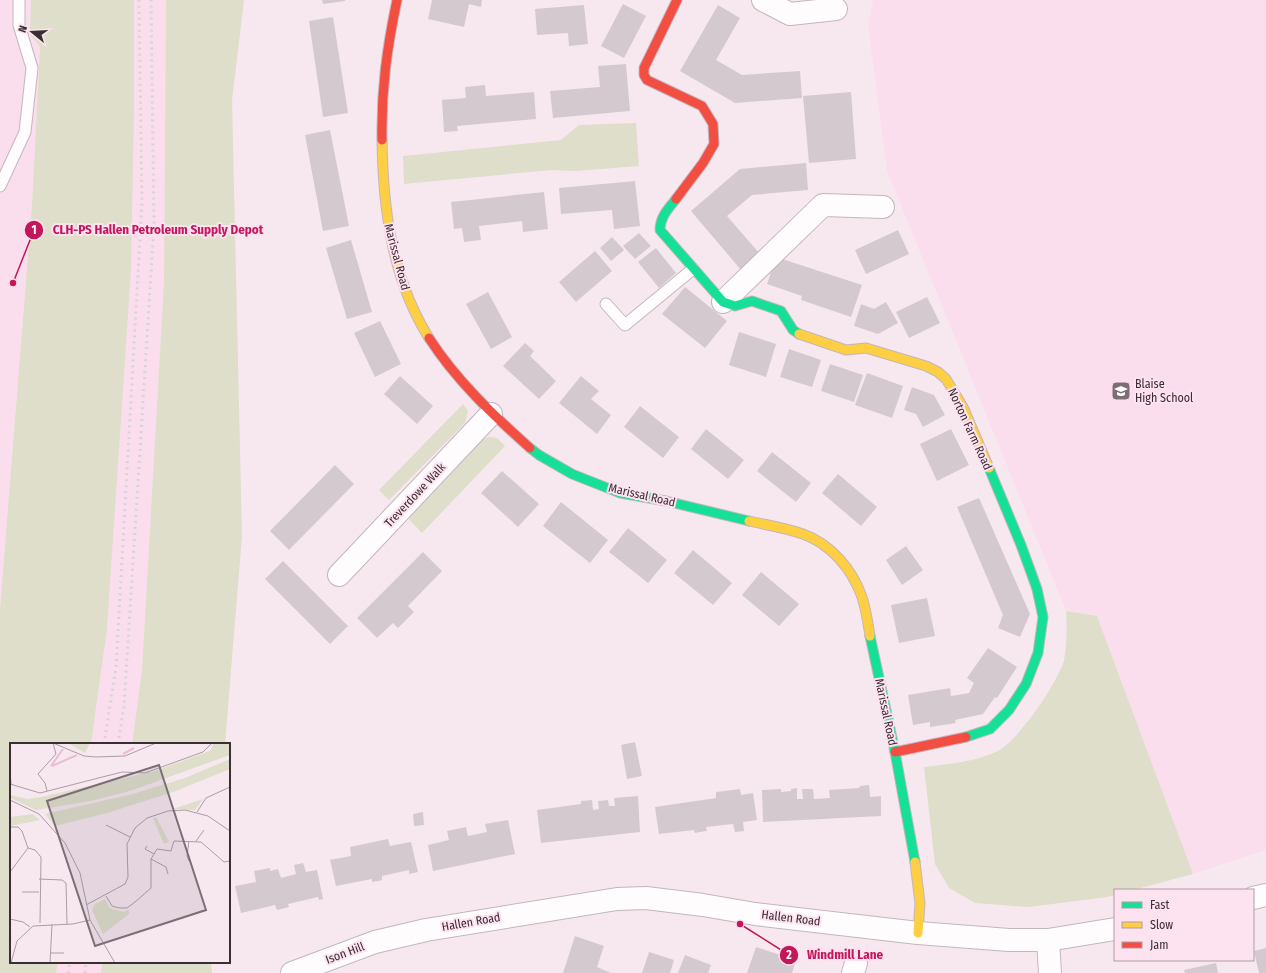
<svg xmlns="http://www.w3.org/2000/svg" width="1266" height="973" font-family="'Fira Sans Condensed',sans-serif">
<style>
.built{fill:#fbdeed}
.green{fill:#dedeca}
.building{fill:#d5c9d0}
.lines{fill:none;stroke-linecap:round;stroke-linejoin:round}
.lane-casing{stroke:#c3b6bd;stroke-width:13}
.street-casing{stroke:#c3b6bd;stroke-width:24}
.fast-casing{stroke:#c3b6bd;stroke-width:11}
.slow-casing{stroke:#c3b6bd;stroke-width:11}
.jam-casing{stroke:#c3b6bd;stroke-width:11}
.lane{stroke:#fefcfd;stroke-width:11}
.street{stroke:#fefcfd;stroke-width:22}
.fast{stroke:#16e098;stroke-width:9}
.slow{stroke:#ffcf43;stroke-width:9}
.jam{stroke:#f24e42;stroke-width:9}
.rail{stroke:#d8d4d6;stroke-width:3;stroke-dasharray:2 4;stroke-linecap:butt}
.labels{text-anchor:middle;stroke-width:4;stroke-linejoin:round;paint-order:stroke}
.street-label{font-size:12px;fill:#3a2d34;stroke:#fde2f0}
.poi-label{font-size:12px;fill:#3a2d34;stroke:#fde2f0;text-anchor:start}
.inset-river{fill:none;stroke:#eabdd5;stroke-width:2}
.inset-road{fill:none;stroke:#ab9da5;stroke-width:1}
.view{fill:#7c6e76;fill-opacity:0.15;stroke:#7c6e76;stroke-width:2}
.inset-edge{fill:none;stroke:#3a2d34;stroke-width:2}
.leader{fill:none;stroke:#c2185b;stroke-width:1.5}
.callout-dot{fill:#c2185b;stroke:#fde2f0;stroke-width:1.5}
.mark-label{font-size:12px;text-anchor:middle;font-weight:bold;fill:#fff}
.callout-label{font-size:13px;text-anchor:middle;font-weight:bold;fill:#c2185b;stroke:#fde2f0;stroke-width:4;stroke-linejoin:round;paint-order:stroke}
</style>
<rect width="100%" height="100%" fill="#f7e8f0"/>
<path class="built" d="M0,0H31L30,34L40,47L32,205L0,609Z
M133,0H166L164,281L142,670L132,744H91L107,629L131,270L134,114Z
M873,0H1266V850L1193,874L1097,616L1066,611L887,171L868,25Z
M58,962H102L101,973H56Z"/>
<path class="green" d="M31,0H134V114L131,270L107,629L91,744H11V962H58L56,973H0V609L32,205L40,47L30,34Z
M166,0H244L232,100L242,536L225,744H132L142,670L164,281Z
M636,123L639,166L576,171L551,170L404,184L403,156L561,140L579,125Z
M463,404L468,411L465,423L389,500L379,490Z
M489,437L497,438L505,446L422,533L406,516L478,441Z
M1066,611L1097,616L1193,874L1133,890H1115V895L1107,897L1029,907L975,903L949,888L935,864L924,767C949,764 975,762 998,751C1017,742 1059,681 1064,660C1067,645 1067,627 1066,611Z
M102,962H211L212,973H101Z"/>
<path class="building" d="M322,0H345V1L323,4Z
M432,0H482L481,7L469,4L464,27L428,19Z
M623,4L646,16L624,58L601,46Z
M584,5L588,44L569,46L568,33L537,35L535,9Z
M718,5L740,18L716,60L742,75L800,71L802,98L735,103L680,71Z
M333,17L348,113L323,117L309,21Z
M626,64L630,111L553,118L550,91L600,87L598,66Z
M485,85L486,96L534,92L536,119L457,126L458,131L444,132L442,100L466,98L465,87Z
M851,92L856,159L809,163L803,96Z
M330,130L349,226L323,231L305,135Z
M806,163L808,190L752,195L727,216L760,254L741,270L691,211L740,169Z
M635,181L640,226L614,229L612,210L561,214L559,188Z
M544,192L548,229L523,232L522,221L479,226L481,240L464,242L462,228L454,229L451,202Z
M898,230L909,254L866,274L855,250Z
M639,233L651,246L635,259L623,246Z
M612,237L624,250L611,261L600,248Z
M351,240L372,312L347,319L326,248Z
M656,248L676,273L659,288L638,262Z
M595,251L612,271L576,302L559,282Z
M776,257L862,285L851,317L801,300L802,296L767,284Z
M685,287L727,321L705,348L662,314Z
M488,292L512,337L491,349L466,304Z
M927,297L940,323L909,338L896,312Z
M886,302L898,323L878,334L854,326L861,304L874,309Z
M380,321L401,364L375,377L354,333Z
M739,332L776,344L766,377L729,365Z
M525,343L534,351L530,356L556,381L539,399L503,366Z
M789,349L821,360L812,387L780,377Z
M830,364L863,375L854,402L821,391Z
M867,373L903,386L892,418L855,405Z
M400,376L433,406L417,424L384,394Z
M581,376L599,391L591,399L611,415L597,434L559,403Z
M912,387L934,395L945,415L923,427L916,414L904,410Z
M640,406L679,437L663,458L624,427Z
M706,429L744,460L728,479L691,449Z
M951,429L969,465L937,481L920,444Z
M772,452L811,483L796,502L757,471Z
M335,465L354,484L289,550L270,531Z
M502,471L539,504L518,527L481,493Z
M838,474L877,507L861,526L822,493Z
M979,498L1030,614L1020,637L998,628L1003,615L957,507Z
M561,502L608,540L590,563L543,526Z
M628,528L667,560L648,583L609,552Z
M906,546L923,570L902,585L886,560Z
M693,550L732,583L713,605L674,573Z
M423,552L442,571L408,606L414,612L398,628L393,623L377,638L357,618Z
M283,561L348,626L330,644L265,579Z
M761,572L799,604L779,626L742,595Z
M927,598L935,636L899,643L891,605Z
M988,648L1017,667L997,698L995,697L983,714L955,720L956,723L930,727V722L913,725L908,695L950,688L951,696L969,693L974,683L967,678Z
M635,742L642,776L627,779L621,745Z
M869,785L870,797L881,796V816L763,822L762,790L781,789V792L791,791V789L797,788V799H803L802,789H813L814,799L830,798L829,790L859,788L860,786Z
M740,789L741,795L753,793L757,820L743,822L744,831L735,832L733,824L706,827L707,831L700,832L695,833L694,830L659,834L655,807L716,798V792Z
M638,796L640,832L541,843L537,810L581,804V801L592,800L593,810L599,809L598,801L608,800L609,806H615L614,798Z
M423,812L424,825L414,826L413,814Z
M508,820L515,854L433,871L428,845L449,840L447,831L466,827L468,836L487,832L485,824Z
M388,839L390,846L411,842L418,872L409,874V870L382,876V880L379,881L372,882V879L336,886L330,860L351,856L350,847Z
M303,863L306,872L317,870L323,899L319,900L318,897L288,904L289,907L277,910L275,905L241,913L235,886L256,882L254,871L270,868V871L278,869L281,878L296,874L294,865Z
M575,936L604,946L597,967L611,973H563Z
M756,947L796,960L792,973H747Z
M1266,948V973H1259L1254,951Z
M649,952L674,960L670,973H642Z
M685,955L711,965L708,973H678Z
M1216,963L1218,973H1185L1184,970Z"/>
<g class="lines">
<g class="lane-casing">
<path id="lane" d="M0,186L25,132L32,68L19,25V0
M606,304L625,325L693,269"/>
</g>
<g class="street-casing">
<path id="street" d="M763,0L790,14L836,9
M723,302L823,205L883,207
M339,575L491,414
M1253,898L1266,895
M1048,940L1050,973
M292,973L375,942L426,930L617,899L646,898L703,905L755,914L918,933L1009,940H1048L1115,929
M853,973L856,963"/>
</g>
<g class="fast-casing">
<path id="fast" d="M676,199C668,209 660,217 660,230L723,302L735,306L752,301L781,311L793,330L799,334
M530,448L539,455L572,474L620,493L666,501L749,521
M870,636L895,752L915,862
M966,737L990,729L1009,710L1026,684L1038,653L1043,617L1037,589L1021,545L989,468"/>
</g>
<g class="slow-casing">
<path id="slow" d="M382,140C383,209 392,279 429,338
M799,334L846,350L866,348L926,366L938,372L946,379L963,407L989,468
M749,521C767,525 786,528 803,534C831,544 852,569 862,597C866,609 868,623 870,636
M915,862L920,903L918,933"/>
</g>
<g class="jam-casing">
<path id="jam" d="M382,140C381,90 387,48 397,0
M676,199L703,163L714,144L713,124L702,106L647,80L644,75V68L677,0
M429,338C456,380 493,415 530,448
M895,752L966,737"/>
</g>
<use href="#lane" class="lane"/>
<use href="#street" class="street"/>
<use href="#fast" class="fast"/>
<use href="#slow" class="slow"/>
<use href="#jam" class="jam"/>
<path class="rail" d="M104,744L116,667L142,202L139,0
M118,744L124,706L154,225L151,0
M68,973L70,962
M85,973L86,962"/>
</g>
<defs>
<g id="school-square" transform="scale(1)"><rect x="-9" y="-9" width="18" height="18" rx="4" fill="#7c6e76" stroke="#fde2f0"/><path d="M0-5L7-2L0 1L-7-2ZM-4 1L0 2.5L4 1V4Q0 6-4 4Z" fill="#fff"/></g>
</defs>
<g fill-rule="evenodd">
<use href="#school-square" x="1121" y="391"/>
</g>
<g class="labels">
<g class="street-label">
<text transform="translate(397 257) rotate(75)" y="4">Marissal Road</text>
<text transform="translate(970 429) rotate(65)" y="4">Norton Farm Road</text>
<text transform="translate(415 495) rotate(-47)" y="4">Treverdowe Walk</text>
<text transform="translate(642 495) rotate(13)" y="4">Marissal Road</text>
<text transform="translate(886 712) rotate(78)" y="4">Marissal Road</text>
<text transform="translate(791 918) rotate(7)" y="4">Hallen Road</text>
<text transform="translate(471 922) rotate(-10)" y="4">Hallen Road</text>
<text transform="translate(345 953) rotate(-21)" y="4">Ison Hill</text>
</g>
<g class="poi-label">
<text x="1135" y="388">Blaise<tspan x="1135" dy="14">High School</tspan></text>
</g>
</g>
<g transform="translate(10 743)">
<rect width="220" height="220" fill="#f7e8f0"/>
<path d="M58,0H80L75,10ZM204,0H220V12L123,47L81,58L26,67L0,55V52L17,56L31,54L145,28L200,8ZM220,16V26L163,49L97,70L45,83L35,71L123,51L175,35ZM193,56L185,67L163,66ZM22,71L30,77L0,83V74ZM146,74L159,99L154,101L143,75ZM95,156L100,165L113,169L119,167V171L93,191L82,167L85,161Z" fill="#dedeca"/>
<path class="inset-river" d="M113,11L124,5M41,23L53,6M42,23L67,12"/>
<path class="inset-road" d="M0,27L1,41M0,41L30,50L112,29L135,30L193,9L202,0M37,48L35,40L28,31L46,11L43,0L74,13L86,14L115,13L146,0M0,57L29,71L55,100L70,130L80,177L105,220M187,69L196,55L220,44M96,82L120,94M0,84H8L12,88L18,105M186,98L194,87M137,103L135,106L144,111M18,105L25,107L31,114L30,180M141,116L156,124L158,131M179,118L177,113L179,98M0,129L18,105M29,136L52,137L56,140L57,181M12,149H29M96,153L102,163L109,165H117L125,159L141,145V116L147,106L161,108L164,98L191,99L214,119L220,118M76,162L115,141L118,134L117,101L125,85L137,75L158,68L175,67L198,73L220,88M0,176L13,179L20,184M41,210H54M1,220L7,198L23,183L63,181L80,177M40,220L42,181"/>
<path class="view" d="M149,22L196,167L85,203L37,58Z"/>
<rect width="220" height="220" class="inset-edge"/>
</g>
<path class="leader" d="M13 283L34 230M740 924L789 955"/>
<g class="callout-dot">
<circle cx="13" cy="283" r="4"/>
<circle cx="740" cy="924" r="4"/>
<circle cx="34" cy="230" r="10"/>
<circle cx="789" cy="955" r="10"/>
</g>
<g class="mark-label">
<text x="34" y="234">1</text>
<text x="789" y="959">2</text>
</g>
<g class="callout-label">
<text x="158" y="234">CLH-PS Hallen Petroleum Supply Depot</text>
<text x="845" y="959">Windmill Lane</text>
</g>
<rect x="1114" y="889" width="140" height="72" fill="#fde2f0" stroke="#af9aa5"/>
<rect x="1122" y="902" width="20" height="6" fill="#16e098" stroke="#af9aa5"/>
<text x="1150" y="909" font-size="12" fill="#3a2d34">Fast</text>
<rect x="1122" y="922" width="20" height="6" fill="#ffcf43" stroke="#af9aa5"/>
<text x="1150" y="929" font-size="12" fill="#3a2d34">Slow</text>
<rect x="1122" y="942" width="20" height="6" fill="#f24e42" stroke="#af9aa5"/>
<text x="1150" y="949" font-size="12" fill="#3a2d34">Jam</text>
<g transform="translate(32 32) rotate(288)" stroke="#fde2f0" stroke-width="3" paint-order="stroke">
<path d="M0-3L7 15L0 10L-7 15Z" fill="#3a2d34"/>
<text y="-6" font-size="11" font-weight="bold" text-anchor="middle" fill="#3a2d34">N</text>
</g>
</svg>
